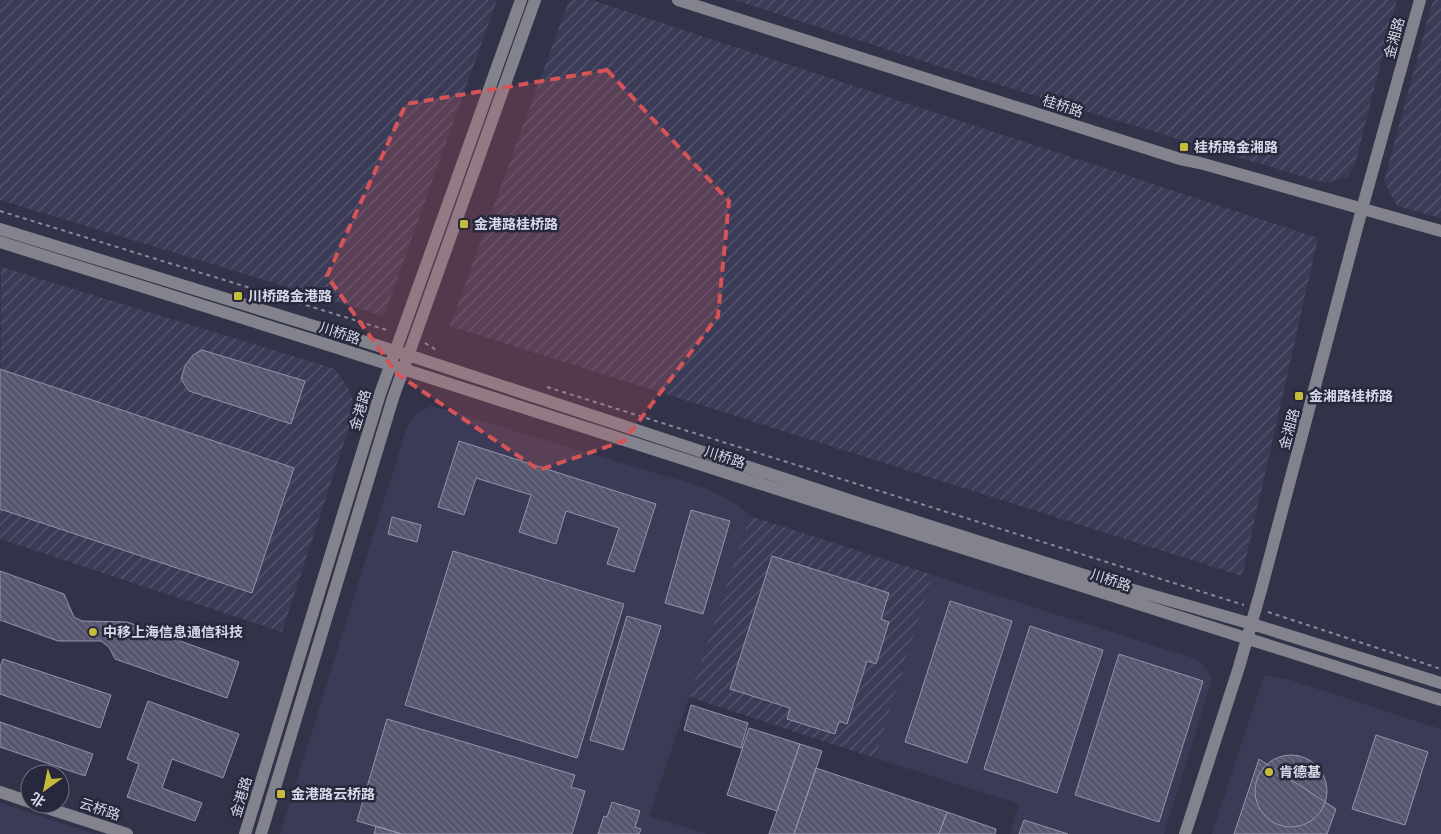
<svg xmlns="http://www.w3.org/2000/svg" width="1441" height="834" font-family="'PT Sans Narrow','Noto Sans SC',sans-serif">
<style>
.built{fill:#3b3b57}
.industrial{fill:url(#industrial-furrows)}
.building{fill:url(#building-back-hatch);stroke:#9293ac}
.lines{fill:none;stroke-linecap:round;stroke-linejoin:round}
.path{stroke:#88899a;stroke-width:2;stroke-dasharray:4 4;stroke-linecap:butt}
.minor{stroke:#83838e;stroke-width:12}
.marked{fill:#d65458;fill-opacity:0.2;stroke:#d65458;stroke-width:4;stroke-dasharray:10 6;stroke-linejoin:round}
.poi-dot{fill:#c7bb3b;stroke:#28283d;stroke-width:2}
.labels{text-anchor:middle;stroke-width:5;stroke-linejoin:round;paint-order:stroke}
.street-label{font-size:14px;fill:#d8d9e7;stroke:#28283d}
.poi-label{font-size:14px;font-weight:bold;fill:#d8d9e7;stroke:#28283d;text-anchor:start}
</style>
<defs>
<pattern id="industrial-furrows" width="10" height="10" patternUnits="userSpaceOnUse" patternTransform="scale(1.25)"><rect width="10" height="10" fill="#3b3b57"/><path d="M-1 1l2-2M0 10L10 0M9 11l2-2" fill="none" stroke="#57576f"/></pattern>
<pattern id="building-back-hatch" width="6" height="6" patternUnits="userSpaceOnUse" patternTransform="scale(1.25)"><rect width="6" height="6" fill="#56576e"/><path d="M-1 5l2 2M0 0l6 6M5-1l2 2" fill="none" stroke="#6e6f83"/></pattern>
</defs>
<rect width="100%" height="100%" fill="#323348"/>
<path class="built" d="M431,406L706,488L738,505L750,516L649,816L707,834H280L407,427L417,413Z
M933,575L1196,659L1207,669L1212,679L1164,834H1010L1019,804L875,758Z
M1264,675L1290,680L1441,729V834H1212Z
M0,803L94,834H0Z"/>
<path class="industrial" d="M0,0H497L384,316L0,200Z
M569,0H592L1318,238L1242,576L450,326Z
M735,0H1397L1355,164L1348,177L1324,183L963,74Z
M1433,0H1441V218L1397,206L1384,181Z
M1,267L335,369L350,391L355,409L282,632L0,539Z
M750,516L933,575L875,758L689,697Z"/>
<path class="building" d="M202,350L305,381L291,424L189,391L181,379L185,366L193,355Z
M0,369L294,468L252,593L0,509Z
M459,441L656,504L634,572L607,564L619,528L566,511L556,544L519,532L531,495L476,478L464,515L438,507Z
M691,510L730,521L703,614L665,603Z
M392,517L421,525L417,542L388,534Z
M453,551L624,604L577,758L405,705Z
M772,556L889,593L881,619L889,622L876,664L867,661L847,724L839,721L835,734L787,719L790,708L730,689Z
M0,571L64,594L74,617L82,621L127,622L239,662L227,698L115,659L109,647L101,641H58L0,620Z
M950,601L1012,621L967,763L905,742Z
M627,616L661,626L623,750L590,740Z
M1030,626L1103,650L1057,793L984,769Z
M1119,654L1203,681L1159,822L1075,795Z
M3,659L111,695L100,728L0,694V667Z
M148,701L239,734L223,778L172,759L162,788L202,803L195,821L127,797L139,764L127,759Z
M691,705L748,723L741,748L684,730Z
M387,719L575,775L571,787L585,791L572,834H402L357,821Z
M0,722L93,754L85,776L0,747Z
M749,728L800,744L777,811L727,795Z
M1376,735L1428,752L1405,825L1352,809Z
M800,744L822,751L794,834H769Z
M1255 791a36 36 0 1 1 72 0a36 36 0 1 1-72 0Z
M1259,759L1336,809L1327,834H1234Z
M816,768L947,812L939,834H794Z
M612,802L640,811L635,827L641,829L639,834H598L604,816L607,817Z
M947,812L996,829L995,834H939Z
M1024,820L1068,834H1019Z
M376,826L402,834H374Z"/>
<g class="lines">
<path class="path" d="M0,211L390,331
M425,343L438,351
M547,387L1244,605
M1268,612L1441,669"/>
<path class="minor" d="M678,0L1180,159L1200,163L1441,231
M0,229L408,355L858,503L1109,583L1252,624L1441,683
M0,242L322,343L836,508L1441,700
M0,792L30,802
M35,804L127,834
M245,834L380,394L521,0
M261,834L393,398L535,0
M1185,834L1239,667L1261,590L1362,209L1420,0"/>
</g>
<path class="marked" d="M607,70L729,201L718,316L624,441L539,470L397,374L327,276L406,104Z"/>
<g class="poi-dot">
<rect x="1179" y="142" width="10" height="10" rx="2.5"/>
<rect x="459" y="219" width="10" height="10" rx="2.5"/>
<rect x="233" y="291" width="10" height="10" rx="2.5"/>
<rect x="1294" y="391" width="10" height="10" rx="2.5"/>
<circle cx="93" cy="632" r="5"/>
<circle cx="1269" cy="772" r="5"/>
<rect x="276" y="789" width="10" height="10" rx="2.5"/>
</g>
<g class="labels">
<g class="street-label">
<text transform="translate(1394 38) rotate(-75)" y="5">金湘路</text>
<text transform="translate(1063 106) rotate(18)" y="5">桂桥路</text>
<text transform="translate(340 333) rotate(18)" y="5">川桥路</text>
<text transform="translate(360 410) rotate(-73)" y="5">金港路</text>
<text transform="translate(1289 429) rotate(-75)" y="5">金湘路</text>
<text transform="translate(725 457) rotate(18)" y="5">川桥路</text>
<text transform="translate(1111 580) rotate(18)" y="5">川桥路</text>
<text transform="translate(241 797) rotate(-73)" y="5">金港路</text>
<text transform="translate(100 809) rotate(18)" y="5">云桥路</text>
</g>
<g class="poi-label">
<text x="1194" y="152">桂桥路金湘路</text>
<text x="474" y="229">金港路桂桥路</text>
<text x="248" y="301">川桥路金港路</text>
<text x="1309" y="401">金湘路桂桥路</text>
<text x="103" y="637">中移上海信息通信科技</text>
<text x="1279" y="777">肯德基</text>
<text x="291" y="799">金港路云桥路</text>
</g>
</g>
<g transform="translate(45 789) rotate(213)"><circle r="24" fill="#28283d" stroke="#6e6f81"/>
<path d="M0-4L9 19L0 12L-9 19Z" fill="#c7bb3b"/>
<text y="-8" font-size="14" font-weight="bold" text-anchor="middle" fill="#d8d9e7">北</text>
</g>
</svg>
